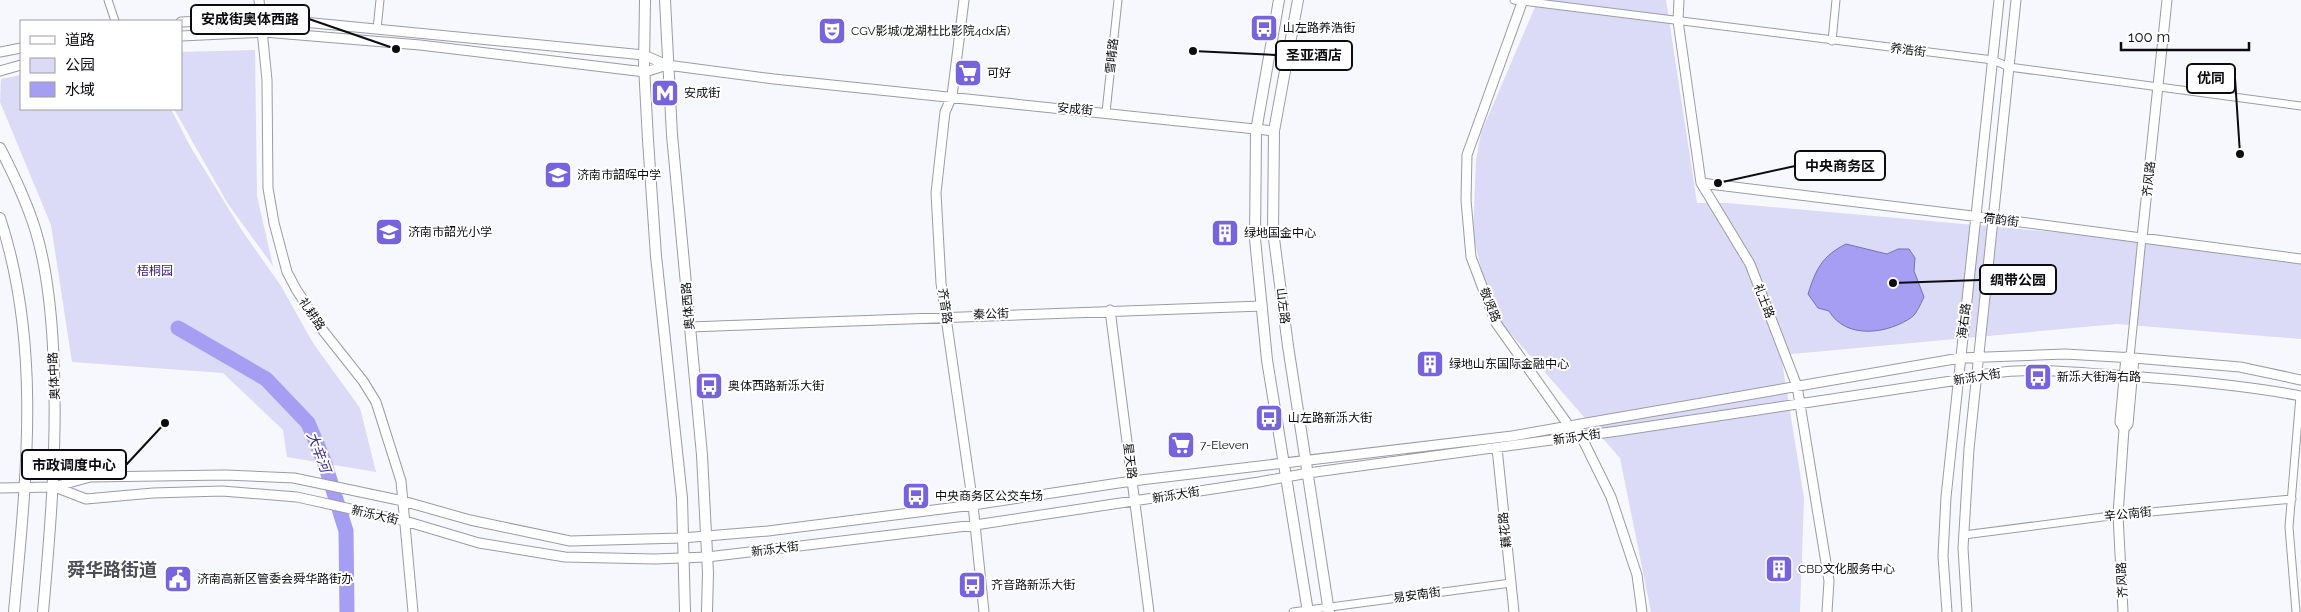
<svg xmlns="http://www.w3.org/2000/svg" width="2301" height="612" font-family="Raleway,'Noto Sans SC',sans-serif">
<style>
.green{fill:#dbdaf7}
.water{fill:#a59ef2;stroke:#7772ae}
.lines{fill:none;stroke-linecap:round;stroke-linejoin:round}
.river{stroke:#a59ef2;stroke-width:15}
.street-casing{stroke:#9b9ba6;stroke-width:9}
.secondary-casing{stroke:#9b9ba6;stroke-width:11}
.primary-casing{stroke:#9b9ba6;stroke-width:12}
.street{stroke:#fff;stroke-width:7}
.secondary{stroke:#fff;stroke-width:9}
.primary{stroke:#fff;stroke-width:10}
.labels{text-anchor:middle;stroke-width:4;stroke-linejoin:round;paint-order:stroke}
.poi-label{font-size:12px;fill:#0c0c10;stroke:#fff;text-anchor:start}
.street-label{font-size:12px;fill:#0c0c10;stroke:#fff}
.park-label{font-size:12px;fill:#392080;stroke:#fff}
.water-label{font-size:14px;font-style:italic;fill:#412c8c;stroke:#fff}
.district-label{font-size:18px;font-weight:bold;fill:#4d4d57;stroke:#fff}
.leader{fill:none;stroke:#0c0c10;stroke-width:2}
.callout-dot{fill:#0c0c10;stroke:#fff;stroke-width:2}
.callout{fill:#fff;stroke:#0c0c10;stroke-width:2}
.callout-label{font-size:14px;text-anchor:middle;font-weight:bold;fill:#0c0c10}
</style>
<rect width="100%" height="100%" fill="#f7f7fe"/>
<path class="green" d="M1538,0H1666L1697,203H1727L2301,254V339L2117,324L1781,355L1804,498L1800,612H1651L1620,458L1491,311L1473,234L1476,160L1481,133Z
M255,50L257,196L273,266L228,204L174,109H181V52Z
M21,75V109H171L190,146L241,229L281,286L313,343L360,408L376,472L287,457L283,430L223,373L72,362L51,225L0,102L1,79Z"/>
<path class="water" d="M1846,244L1887,254L1898,249H1909L1915,258L1914,271L1924,297C1921,303 1917,313 1912,317C1888,334 1846,340 1829,311L1818,308L1808,294C1816,269 1822,256 1846,244Z"/>
<g class="lines">
<path class="river" d="M178,328L266,379L308,423L324,461L346,531L347,612"/>
<g class="street-casing">
<path id="street" d="M108,0L115,21
M1514,0L1993,60L2009,67L2301,106
M377,29L380,0
M1832,41L1836,0
M1106,112L1118,0
M2130,357L2142,238
M1964,535L2118,515L2292,499
M1293,612L1511,583
M2296,612L2289,527L2300,396"/>
</g>
<g class="secondary-casing">
<path id="secondary" d="M259,0L267,80L268,188L274,223L287,272L296,289L321,328L363,381L376,402L401,481L413,612
M964,0L952,96L945,112L936,193L941,283L973,505L984,612
M1523,0L1467,155L1466,200L1471,257L1496,323L1569,426L1581,436L1611,497L1637,575L1642,612
M1679,0L1678,21L1701,183L1750,264L1797,386L1829,581L1827,612
M181,22L262,18L644,55L667,65L774,79L1274,131
M181,36L264,32L420,45L645,72L667,65
M0,52L21,48
M0,71L21,65
M1701,183L2005,220L2301,259
M2142,238L2167,0
M1110,310L1149,612
M690,327L1262,306
M2124,429L2120,422L2126,357
M1497,448L1514,612
M55,487L86,499L153,493L222,491L297,497L405,521L479,543L565,557L655,559L707,557L975,525L1259,482L1308,473L1618,431L1958,380C2013,364 2071,372 2127,376C2186,380 2243,385 2301,396
M0,488L54,487L90,477L225,475L294,478L403,501L470,520L570,541L682,538L768,531L973,505L1132,481L1512,436L1960,358L2065,354L2134,358L2240,367L2301,380
M1947,612L1943,556L1946,497L1999,0
M1967,612L1963,548L1969,449L2016,0
M2123,612L2118,515L2124,429L2128,424L2134,358"/>
</g>
<g class="primary-casing">
<path id="primary" d="M645,0L644,66L648,140L656,256L682,498L685,612
M665,0L672,135L702,455L708,573L707,612
M1279,0L1256,131L1255,239L1267,360L1308,612
M1298,0L1274,131L1273,231L1288,346L1329,612
M0,148C14,175 27,202 36,232C47,269 51,309 53,347C58,437 51,523 43,612
M0,218C42,346 26,480 14,612"/>
</g>
<use href="#street" class="street"/>
<use href="#secondary" class="secondary"/>
<use href="#primary" class="primary"/>
</g>
<defs>
<g id="bus-square" transform="scale(1.4375)"><rect x="-9" y="-9" width="18" height="18" rx="4" fill="#7863de" stroke="#fff"/><path d="M-5-6H5V4H4V6H2V4H-2V6H-4V4H-5ZM-3.5-4V0h7V-4ZM-3.5 1.2v1.5H-2V1.2ZM2 1.2v1.5H3.5V1.2Z" fill="#fff"/></g>
<g id="theatre-square" transform="scale(1.4375)"><rect x="-9" y="-9" width="18" height="18" rx="4" fill="#7863de" stroke="#fff"/><path d="M-5-5.5Q0-4 5-5.5V0Q5 5 0 6Q-5 5-5 0ZM-3.3-2.5H-1v1.5H-3.3ZM1-2.5H3.3v1.5H1ZM-2.8 1Q0 5.5 2.8 1Z" fill="#fff"/></g>
<g id="supermarket-square" transform="scale(1.4375)"><rect x="-9" y="-9" width="18" height="18" rx="4" fill="#7863de" stroke="#fff"/><path d="M-6-5.5h2.5l.6 2H6L4.5 2H-2.5L-4.4-4H-6ZM-1.5 3.2a1.3 1.3 0 1 0 .1 0ZM3 3.2a1.3 1.3 0 1 0 .1 0Z" fill="#fff"/></g>
<g id="metro-square" transform="scale(1.4375)"><rect x="-9" y="-9" width="18" height="18" rx="4" fill="#7863de" stroke="#fff"/><path d="M-5.5 5V-5H-3L0 0L3-5H5.5V5H3V-.5L0 4L-3-.5V5Z" fill="#fff"/></g>
<g id="school-square" transform="scale(1.4375)"><rect x="-9" y="-9" width="18" height="18" rx="4" fill="#7863de" stroke="#fff"/><path d="M0-5L7-2L0 1L-7-2ZM-4 1L0 2.5L4 1V4Q0 6-4 4Z" fill="#fff"/></g>
<g id="building-square" transform="scale(1.4375)"><rect x="-9" y="-9" width="18" height="18" rx="4" fill="#7863de" stroke="#fff"/><path d="M-4-6H4V6H1V3H-1V6H-4ZM-2.5-4.3h1.7v1.8h-1.7ZM.8-4.3h1.7v1.8H.8ZM-2.5-1h1.7V.8h-1.7ZM.8-1h1.7V.8H.8Z" fill="#fff"/></g>
<g id="civic-square" transform="scale(1.4375)"><rect x="-9" y="-9" width="18" height="18" rx="4" fill="#7863de" stroke="#fff"/><path d="M-.6-6.5H3V-4.5H.6V-3L4-1V1h2V6H-6V1h2V-1L-.6-3ZM-1.2 2.5V6h2.4V2.5Z" fill="#fff"/></g>
</defs>
<g fill-rule="evenodd">
<use href="#bus-square" x="1264" y="28"/>
<use href="#theatre-square" x="832" y="31"/>
<use href="#supermarket-square" x="968" y="73"/>
<use href="#metro-square" x="665" y="93"/>
<use href="#school-square" x="558" y="175"/>
<use href="#school-square" x="389" y="232"/>
<use href="#building-square" x="1225" y="233"/>
<use href="#building-square" x="1430" y="364"/>
<use href="#bus-square" x="2038" y="377"/>
<use href="#bus-square" x="709" y="386"/>
<use href="#bus-square" x="1269" y="418"/>
<use href="#supermarket-square" x="1181" y="445"/>
<use href="#bus-square" x="916" y="496"/>
<use href="#building-square" x="1779" y="569"/>
<use href="#civic-square" x="178" y="579"/>
<use href="#bus-square" x="972" y="585"/>
</g>
<g class="labels">
<g class="poi-label">
<text x="1283" y="32">山左路养浩街</text>
<text x="851" y="35">CGV影城(龙湖杜比影院4dx店)</text>
<text x="987" y="77">可好</text>
<text x="684" y="97">安成街</text>
<text x="577" y="179">济南市韶晖中学</text>
<text x="408" y="236">济南市韶光小学</text>
<text x="1244" y="237">绿地国金中心</text>
<text x="1449" y="368">绿地山东国际金融中心</text>
<text x="2057" y="381">新泺大街海右路</text>
<text x="728" y="390">奥体西路新泺大街</text>
<text x="1288" y="422">山左路新泺大街</text>
<text x="1200" y="449">7-Eleven</text>
<text x="935" y="500">中央商务区公交车场</text>
<text x="1798" y="573">CBD文化服务中心</text>
<text x="197" y="583">济南高新区管委会舜华路街办</text>
<text x="991" y="589">齐音路新泺大街</text>
</g>
<g class="street-label">
<text transform="translate(1908 50) rotate(7)" y="4">养浩街</text>
<text transform="translate(1112 56) rotate(-84)" y="4">雪晴路</text>
<text transform="translate(1075 109) rotate(5)" y="4">安成街</text>
<text transform="translate(2149 179) rotate(-84)" y="4">齐风路</text>
<text transform="translate(2001 220) rotate(7)" y="4">荷韵街</text>
<text transform="translate(1764 301) rotate(69)" y="4">礼士路</text>
<text transform="translate(1490 305) rotate(68)" y="4">敬贤路</text>
<text transform="translate(688 306) rotate(-95)" y="4">奥体西路</text>
<text transform="translate(945 306) rotate(82)" y="4">齐音路</text>
<text transform="translate(1283 306) rotate(83)" y="4">山左路</text>
<text transform="translate(312 314) rotate(56)" y="4">礼耕路</text>
<text transform="translate(991 314) rotate(-2)" y="4">秦公街</text>
<text transform="translate(1964 321) rotate(-83)" y="4">海右路</text>
<text transform="translate(54 376) rotate(-93)" y="4">奥体中路</text>
<text transform="translate(1977 377) rotate(-9)" y="4">新泺大街</text>
<text transform="translate(1577 437) rotate(-8)" y="4">新泺大街</text>
<text transform="translate(1130 461) rotate(83)" y="4">星天路</text>
<text transform="translate(1176 495) rotate(-9)" y="4">新泺大街</text>
<text transform="translate(2128 514) rotate(-6)" y="4">辛公南街</text>
<text transform="translate(375 515) rotate(13)" y="4">新泺大街</text>
<text transform="translate(1505 530) rotate(-96)" y="4">藕花路</text>
<text transform="translate(775 549) rotate(-7)" y="4">新泺大街</text>
<text transform="translate(2122 580) rotate(-93)" y="4">齐风路</text>
<text transform="translate(1417 595) rotate(-8)" y="4">易安南街</text>
</g>
<g class="park-label">
<text x="155" y="275">梧桐园</text>
</g>
<g class="water-label">
<text transform="translate(319 452) rotate(69)" y="5">大辛河</text>
</g>
<g class="district-label">
<text x="112" y="576">舜华路街道</text>
</g>
</g>
<path class="leader" d="M396 49L309 19M1193 51L1276 55M2240 154L2235 78M1718 183L1795 166M1893 283L1980 280M165 423L126 465"/>
<g class="callout-dot">
<circle cx="396" cy="49" r="5"/>
<circle cx="1193" cy="51" r="5"/>
<circle cx="2240" cy="154" r="5"/>
<circle cx="1718" cy="183" r="5"/>
<circle cx="1893" cy="283" r="5"/>
<circle cx="165" cy="423" r="5"/>
</g>
<g class="callout">
<rect x="191" y="5" width="118" height="29" rx="5"/>
<rect x="1276" y="41" width="76" height="29" rx="5"/>
<rect x="2187" y="64" width="48" height="29" rx="5"/>
<rect x="1795" y="151" width="90" height="29" rx="5"/>
<rect x="1980" y="265" width="76" height="29" rx="5"/>
<rect x="22" y="450" width="104" height="29" rx="5"/>
</g>
<g class="callout-label">
<text x="250" y="24">安成街奥体西路</text>
<text x="1314" y="60">圣亚酒店</text>
<text x="2211" y="83">优同</text>
<text x="1840" y="171">中央商务区</text>
<text x="2018" y="285">绸带公园</text>
<text x="74" y="470">市政调度中心</text>
</g>
<rect x="20" y="20" width="162" height="90" fill="#ffffff" stroke="#9e9e9f"/>
<rect x="30" y="36" width="25" height="8" fill="#ffffff" stroke="#9e9e9f"/>
<text x="65" y="45" font-size="15" fill="#0c0c10">道路</text>
<rect x="30" y="58" width="25" height="15" fill="#dbdaf7" stroke="#9e9e9f"/>
<text x="65" y="70" font-size="15" fill="#0c0c10">公园</text>
<rect x="30" y="82" width="25" height="15" fill="#a59ef2" stroke="#9e9e9f"/>
<text x="65" y="95" font-size="15" fill="#0c0c10">水域</text>
<path d="M2121 42v8h128v-8" fill="none" stroke="#0c0c10" stroke-width="2.5"/>
<text x="2128" y="42" font-size="15" fill="#0c0c10" stroke="#ffffff" stroke-width="4" paint-order="stroke">100 m</text>
</svg>
